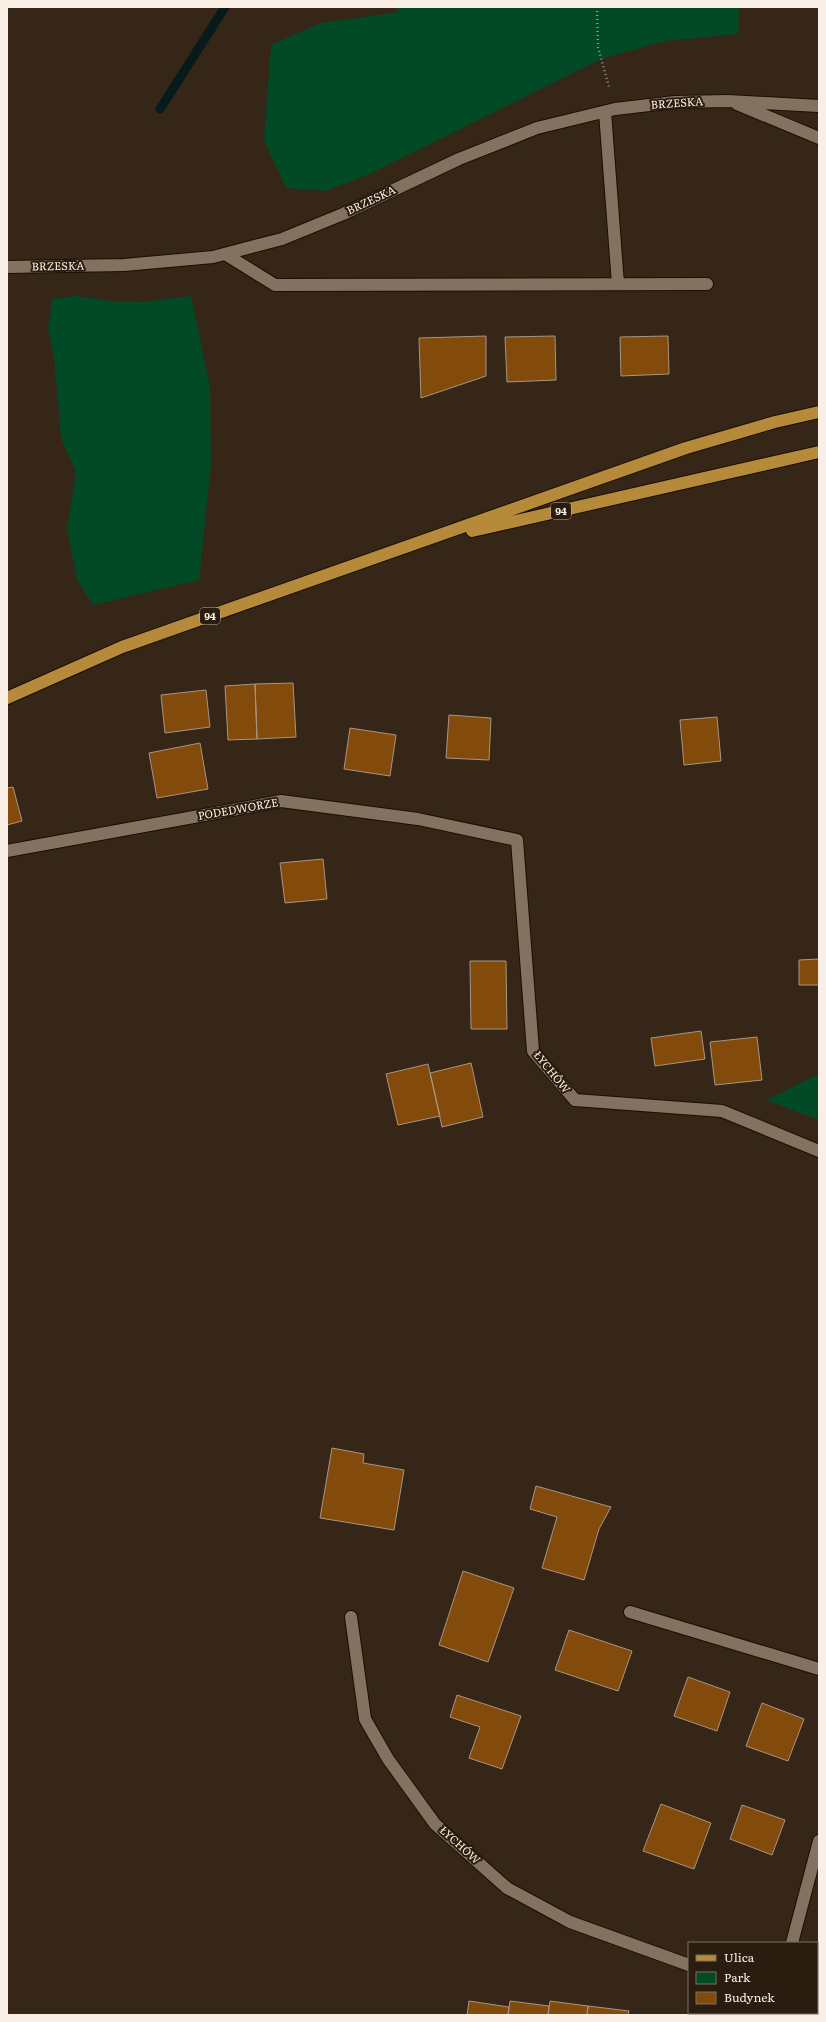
<svg xmlns="http://www.w3.org/2000/svg" width="826" height="2022" font-family="Literata,serif">
<style>
.green{fill:#024a26}
.lines{fill:none;stroke-linecap:round;stroke-linejoin:round}
.stream{stroke:#071b1c;stroke-width:9}
.building{fill:#824b0c;stroke:#a89584}
.lane-casing{stroke:#1c0e03;stroke-width:14}
.street-casing{stroke:#1c0e03;stroke-width:14}
.secondary-casing{stroke:#1c0e03;stroke-width:14}
.primary-casing{stroke:#1c0e03;stroke-width:14}
.path{stroke:#9b8e82;stroke-width:2.5;stroke-dasharray:1 3;stroke-linecap:butt}
.lane{stroke:#847261;stroke-width:12}
.street{stroke:#847261;stroke-width:12}
.secondary{stroke:#847261;stroke-width:12}
.primary{stroke:#b58b3b;stroke-width:12}
.labels{text-anchor:middle;stroke-width:4;stroke-linejoin:round;paint-order:stroke}
.shield{fill:#2a1c0e;stroke:#bcb0a5;stroke-width:1}
.shield-label{font-size:10px;font-weight:bold;fill:#faefe6}
.street-label{font-size:11px;fill:#faefe6;stroke:#2a1c0e}
</style>
<rect width="100%" height="100%" fill="#352617"/>
<path class="green" d="M395,7H739L738,34L665,41L601,59L370,174L326,191L286,188L264,140L271,45L321,23L400,12Z
M75,296L113,301L143,302L191,296L210,387L211,464L199,580L93,605L77,580L67,529L76,472L61,438L54,356L48,330L52,299Z
M819,1074V1120L766,1100Z"/>
<g class="lines">
<path class="stream" d="M160,109L225,7"/>
</g>
<path class="building" d="M486,336V376L421,398L419,338Z
M555,336L556,380L507,382L505,337Z
M668,336L669,374L621,376L620,337Z
M293,683L296,737L257,739L255,684Z
M255,684L257,739L228,740L225,686Z
M206,690L210,727L165,733L161,695Z
M449,715L491,718L489,760L446,758Z
M717,717L721,761L684,765L680,720Z
M350,728L396,735L390,776L344,769Z
M200,743L208,789L157,798L149,753Z
M13,787L22,821L7,825V788Z
M323,859L327,899L285,903L280,863Z
M819,959V985H799V960Z
M470,961H506L507,1029H471Z
M701,1031L705,1059L655,1066L651,1038Z
M757,1037L762,1080L715,1085L710,1042Z
M471,1063L483,1117L442,1127L430,1073Z
M428,1064L440,1116L398,1125L386,1074Z
M332,1448L364,1454L363,1463L404,1470L394,1530L320,1518Z
M536,1486L611,1507L599,1529L584,1580L542,1568L557,1517L530,1509Z
M463,1571L514,1588L488,1662L439,1645Z
M569,1630L632,1651L618,1691L555,1670Z
M688,1677L730,1692L717,1731L674,1716Z
M457,1695L521,1716L502,1769L469,1758L480,1727L450,1717Z
M762,1703L804,1719L788,1761L746,1746Z
M661,1804L711,1823L694,1869L643,1851Z
M742,1805L785,1820L772,1855L730,1839Z
M469,2001L509,2007L508,2015H467Z
M510,2001L549,2006L548,2015H508Z
M550,2001L588,2006L587,2015H548Z
M588,2006L629,2011L628,2015H587Z"/>
<g class="lines">
<g class="lane-casing">
<path id="lane" d="M605,112L618,284
M225,254L275,285L707,284
M630,1612L819,1669"/>
</g>
<g class="street-casing">
<path id="street" d="M7,851L281,801L418,819L517,840L533,1051L575,1100L722,1111L819,1151
M351,1617L365,1719L388,1759L435,1824L507,1888L570,1922L689,1965
M792,1943L819,1841
M774,2015V2013"/>
</g>
<g class="secondary-casing">
<path id="secondary" d="M737,104L819,138
M7,267L124,265L213,257L282,239L343,214L459,159L537,128L615,109L675,102L728,101L819,106"/>
</g>
<g class="primary-casing">
<path id="primary" d="M472,531L819,452
M7,698L122,647L686,448L775,422L819,412"/>
</g>
<path class="path" d="M597,7L598,47L609,87"/>
<use href="#lane" class="lane"/>
<use href="#street" class="street"/>
<use href="#secondary" class="secondary"/>
<use href="#primary" class="primary"/>
</g>
<g class="labels">
<g class="shield">
<rect x="551" y="503" width="20" height="16" rx="3"/>
<rect x="200" y="608" width="20" height="16" rx="3"/>
</g>
<g class="shield-label">
<text x="561" y="515">94</text>
<text x="210" y="620">94</text>
</g>
<g class="street-label">
<text transform="translate(677 103) rotate(-4)" y="4">BRZESKA</text>
<text transform="translate(371 200) rotate(-25)" y="4">BRZESKA</text>
<text transform="translate(58 266) rotate(-1)" y="4">BRZESKA</text>
<text transform="translate(238 809) rotate(-10)" y="4">PODEDWORZE</text>
<text transform="translate(552 1072) rotate(51)" y="4">ŁYCHÓW</text>
<text transform="translate(460 1845) rotate(42)" y="4">ŁYCHÓW</text>
</g>
</g>
<rect width="826" height="2022" fill="none" stroke="#faefe6" stroke-width="16"/>
<rect x="688" y="1942" width="130" height="72" fill="#2a1c0e" stroke="#7d7064"/>
<rect x="696" y="1955" width="20" height="6" fill="#b58b3b" stroke="#7d7064"/>
<text x="724" y="1962" font-size="12" fill="#faefe6">Ulica</text>
<rect x="696" y="1972" width="20" height="12" fill="#024a26" stroke="#7d7064"/>
<text x="724" y="1982" font-size="12" fill="#faefe6">Park</text>
<rect x="696" y="1992" width="20" height="12" fill="#824b0c" stroke="#7d7064"/>
<text x="724" y="2002" font-size="12" fill="#faefe6">Budynek</text>
</svg>
